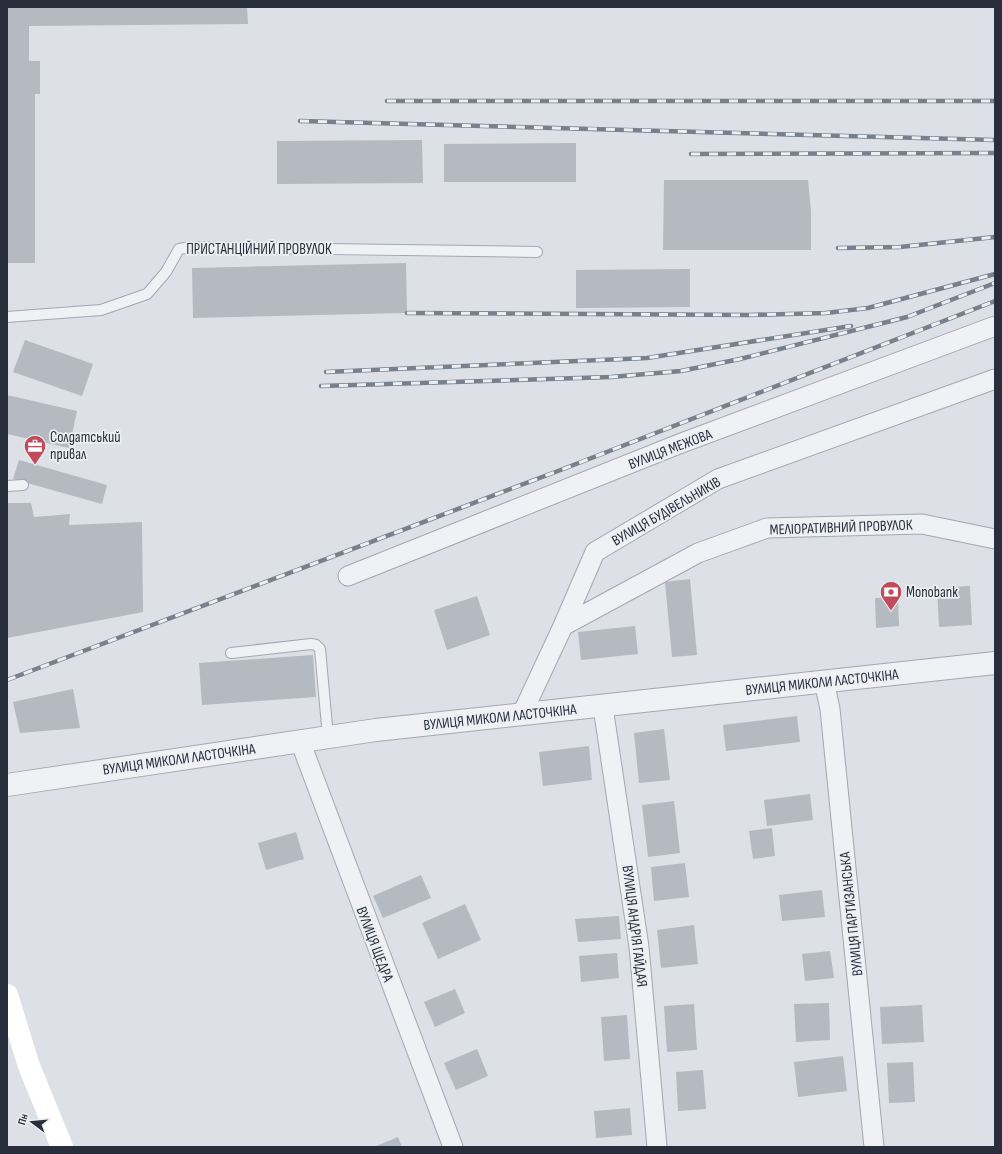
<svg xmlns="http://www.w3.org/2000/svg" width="1002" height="1154" font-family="'Sofia Sans Condensed',sans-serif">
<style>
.building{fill:#b5b9c2}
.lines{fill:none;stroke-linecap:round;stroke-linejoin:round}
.service-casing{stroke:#a3a7af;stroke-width:12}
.minor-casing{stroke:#a3a7af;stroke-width:21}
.tertiary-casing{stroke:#a3a7af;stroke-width:24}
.service{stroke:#f0f1f4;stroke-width:10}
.minor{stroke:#f0f1f4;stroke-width:19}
.tertiary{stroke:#f0f1f4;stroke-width:22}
.secondary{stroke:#fff;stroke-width:22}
.rail-casing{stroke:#78808e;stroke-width:4.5}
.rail{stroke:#eceff4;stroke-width:3;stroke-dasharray:9;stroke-linecap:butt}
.labels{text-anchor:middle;stroke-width:3.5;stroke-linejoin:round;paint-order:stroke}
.street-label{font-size:15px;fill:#282e3b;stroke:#eceff4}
.poi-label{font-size:15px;fill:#282e3b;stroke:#eceff4;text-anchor:start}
</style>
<rect width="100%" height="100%" fill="#dde0e6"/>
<path class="building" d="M7,7H247L248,24L29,26V61H40V94H35V263H7Z
M422,140L423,183L277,184V141Z
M576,143V182H444V144Z
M664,180H808L811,211V250H663Z
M406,263L407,313L193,318L192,268Z
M690,269V307L576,308V270Z
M25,340L93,364L82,396L13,372Z
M7,395L77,411L69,448L7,434Z
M19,460L107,485L102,504L13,479Z
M7,503H31L34,517L70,514L69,525L142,522L143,612L7,638Z
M690,579L697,655L672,657L665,582Z
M970,586L972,625L939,627L937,588Z
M477,596L490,635L447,650L434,610Z
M898,597L899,626L876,628L875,598Z
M635,626L638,654L581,660L578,632Z
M313,655L316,697L202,705L199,663Z
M73,689L80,728L20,733L13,702Z
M797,716L800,742L726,751L723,725Z
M664,729L670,780L639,783L634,733Z
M589,746L592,780L543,786L539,752Z
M810,794L813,820L767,826L764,800Z
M674,801L680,853L648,857L642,805Z
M772,828L775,856L753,859L749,831Z
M296,832L304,859L266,870L258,843Z
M685,863L689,897L654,901L651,867Z
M421,875L431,898L383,918L373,896Z
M822,890L825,917L782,921L779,895Z
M465,904L481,940L438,959L422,923Z
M619,916L621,939L578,942L575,919Z
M694,925L698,964L661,968L657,930Z
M830,951L834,978L805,981L802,954Z
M617,953L619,978L581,982L579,956Z
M455,989L465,1013L435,1027L424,1002Z
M829,1003L830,1040L796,1042L794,1004Z
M694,1004L697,1050L667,1052L664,1006Z
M922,1005L924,1042L882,1044L880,1007Z
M627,1015L630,1059L604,1061L601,1017Z
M477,1049L488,1076L456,1090L444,1063Z
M843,1056L847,1091L798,1097L794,1062Z
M913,1062L915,1102L889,1103L887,1063Z
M703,1070L706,1109L678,1111L676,1072Z
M630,1108L632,1135L596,1138L594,1111Z
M398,1137L402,1147H374Z"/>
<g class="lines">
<g class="service-casing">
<path id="service" d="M7,317L101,310L147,294L166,272L179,249L192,247L537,252
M7,486L23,485
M231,653L311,644L316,645L320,649L328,737"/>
</g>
<g class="minor-casing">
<path id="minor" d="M348,576L679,444L995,326
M563,626L698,553L767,528L922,524L995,539
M824,681L830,709L874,1147
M603,707L639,947L657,1147
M522,714L563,626L595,552L718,479L995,379
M300,741L453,1147"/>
</g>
<g class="tertiary-casing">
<path id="tertiary" d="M7,785L376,730L995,663"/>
</g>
<use href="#service" class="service"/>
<use href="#minor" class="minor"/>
<use href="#tertiary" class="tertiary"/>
<path class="secondary" d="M7,995L29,1066L62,1147"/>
<g class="rail-casing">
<path id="rail" d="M387,101H995
M300,121L995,140
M691,154L995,153
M838,248L900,247L995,237
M407,313L749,315L826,313L868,308L995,274
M326,372L647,358L851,326
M321,386L611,377L681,371L740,359L907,317L995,283
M7,680L558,471L995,301"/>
</g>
<use href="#rail" class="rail"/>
</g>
<defs>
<g id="office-pin" transform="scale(1.15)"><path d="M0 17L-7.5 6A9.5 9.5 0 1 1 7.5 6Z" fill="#c14c59" stroke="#eceff4"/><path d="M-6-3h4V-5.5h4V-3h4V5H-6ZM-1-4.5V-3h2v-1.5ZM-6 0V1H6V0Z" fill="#fff"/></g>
<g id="bank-pin" transform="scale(1.15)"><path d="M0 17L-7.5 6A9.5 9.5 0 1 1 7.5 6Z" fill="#c14c59" stroke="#eceff4"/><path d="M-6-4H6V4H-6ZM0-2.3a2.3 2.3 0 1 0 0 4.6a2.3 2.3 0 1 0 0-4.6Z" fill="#fff"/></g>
</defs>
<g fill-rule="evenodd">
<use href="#office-pin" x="35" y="446"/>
<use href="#bank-pin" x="891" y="592"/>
</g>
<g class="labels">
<g class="street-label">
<text x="259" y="254">ПРИСТАНЦІЙНИЙ ПРОВУЛОК</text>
<text transform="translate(670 449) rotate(-21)" y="5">ВУЛИЦЯ МЕЖОВА</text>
<text transform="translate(666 511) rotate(-30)" y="5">ВУЛИЦЯ БУДІВЕЛЬНИКІВ</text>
<text transform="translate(841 527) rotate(-2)" y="5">МЕЛІОРАТИВНИЙ ПРОВУЛОК</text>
<text transform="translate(822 682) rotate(-6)" y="5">ВУЛИЦЯ МИКОЛИ ЛАСТОЧКІНА</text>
<text transform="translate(500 717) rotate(-6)" y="5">ВУЛИЦЯ МИКОЛИ ЛАСТОЧКІНА</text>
<text transform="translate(179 759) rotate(-8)" y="5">ВУЛИЦЯ МИКОЛИ ЛАСТОЧКІНА</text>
<text transform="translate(851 914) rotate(-96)" y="5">ВУЛИЦЯ ПАРТИЗАНСЬКА</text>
<text transform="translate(635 926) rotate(83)" y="5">ВУЛИЦЯ АНДРІЯ ГАЙДАЯ</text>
<text transform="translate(375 944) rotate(69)" y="5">ВУЛИЦЯ ЩЕДРА</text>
</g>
<g class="poi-label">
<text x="50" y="442">Солдатський<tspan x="50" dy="17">привал</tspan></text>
<text x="906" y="597">Monobank</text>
</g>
</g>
<rect width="1002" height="1154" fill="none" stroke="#282e3b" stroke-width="16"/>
<g transform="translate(32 1122) rotate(286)" stroke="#eceff4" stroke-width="3" paint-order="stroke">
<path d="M0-3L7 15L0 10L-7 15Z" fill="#282e3b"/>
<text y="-6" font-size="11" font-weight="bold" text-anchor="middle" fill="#282e3b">Пн</text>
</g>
</svg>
